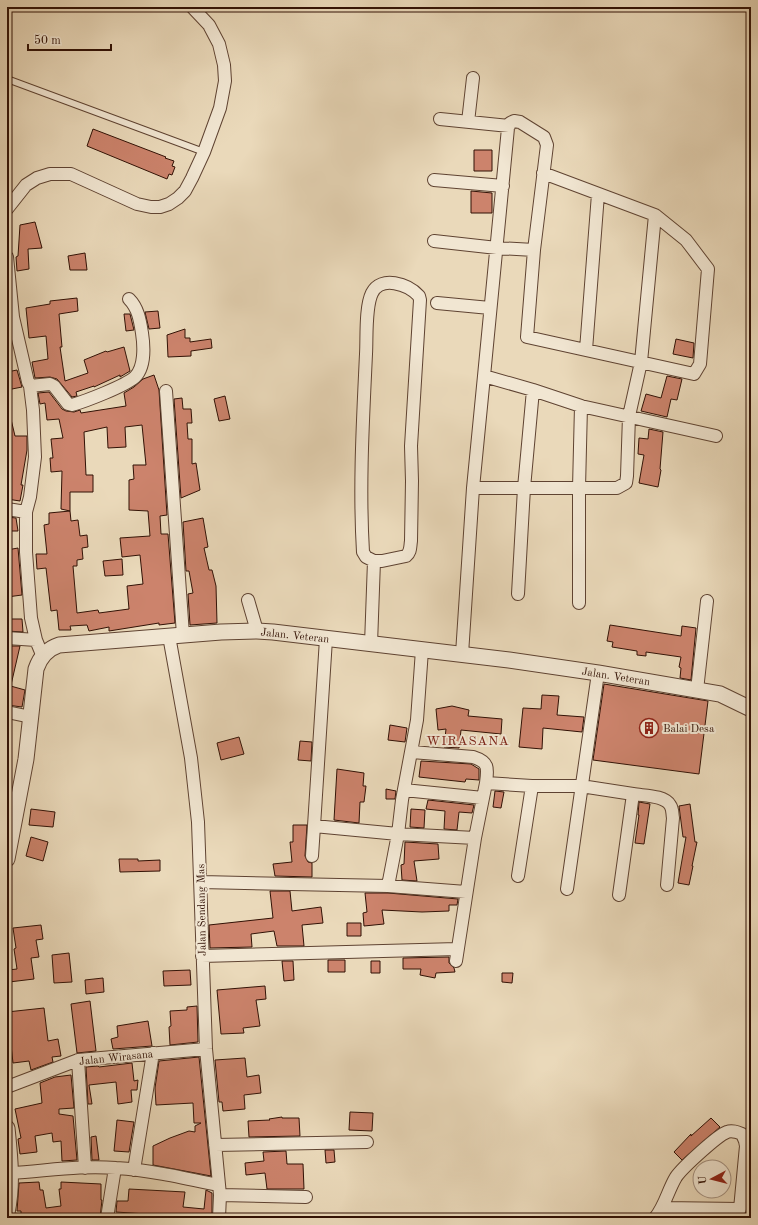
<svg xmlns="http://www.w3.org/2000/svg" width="758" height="1225" font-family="'Old Standard TT',serif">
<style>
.building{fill:#cc836c;stroke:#311105}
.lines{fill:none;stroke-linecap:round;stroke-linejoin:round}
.service-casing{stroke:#5f4332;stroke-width:8}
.minor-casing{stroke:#5f4332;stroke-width:14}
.tertiary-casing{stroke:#5f4332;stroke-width:17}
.service{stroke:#f1e6d2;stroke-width:6}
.minor{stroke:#f1e6d2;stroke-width:12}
.tertiary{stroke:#f1e6d2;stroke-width:15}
.labels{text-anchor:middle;stroke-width:4;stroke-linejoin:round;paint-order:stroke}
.street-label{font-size:11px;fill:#311105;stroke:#f1e6d2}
.poi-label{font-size:11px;fill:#311105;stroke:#f1e6d2;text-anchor:start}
.quarter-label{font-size:13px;letter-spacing:1px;fill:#7a1f14;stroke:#f1e6d2}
</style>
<rect width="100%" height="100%" fill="#ead9ba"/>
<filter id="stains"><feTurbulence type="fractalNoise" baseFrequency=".005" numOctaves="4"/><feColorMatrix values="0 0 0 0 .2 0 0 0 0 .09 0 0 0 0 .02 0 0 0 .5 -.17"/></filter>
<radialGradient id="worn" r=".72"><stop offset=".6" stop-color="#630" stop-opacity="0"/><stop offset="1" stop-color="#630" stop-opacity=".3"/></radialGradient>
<path class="building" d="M93,129L166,157L165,158L174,161L172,166L175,167L172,175L169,174L167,179L87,146Z
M474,150H492V171H474Z
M471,191L492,193V213H471Z
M35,222L42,248L28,249L29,269L17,271L16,257L18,256L20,225Z
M85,253L87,270H70L68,256Z
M77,298L78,311L59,314L62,347H60L65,381L88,373L84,360L106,351L107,352L124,347L130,371L120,377V375L94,387V386L76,392L77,396L72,397L57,379L50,377L35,378L32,362L48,359L46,336L29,338L26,308L50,304V301Z
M158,311L160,328L149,329L145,312Z
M124,314H130L134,330L126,331Z
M185,329V338H190V342L211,339L212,348L191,351V356L168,357L167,335Z
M676,339L694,343L693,358L673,354Z
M17,370L22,387L7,390V372Z
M154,375L159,390L167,515L160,516L161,534H168L175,623L159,625V623L109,631V627L89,631L87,625L70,626L71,630H59L57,610L51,611L46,568L37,569L36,554H47L44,525L49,524V513L70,511L71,521L78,520L80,536L87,535L88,547L82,548L83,559L77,560V566H73L77,613L98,610L99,613L129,609L127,586L143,584L140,555L122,557L120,538L150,536L148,511L129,510V480L134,479L133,465H146L142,425L125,427L126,447L108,448L107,427L84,432L86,475H93V492H70V511L61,509L62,471L51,472L50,458H53L51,439L63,438L59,419L47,420L45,403L40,404L38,393L49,392L62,409L66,411L74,412L80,410L81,413L126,406L124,393L134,387L143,379Z
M667,376L682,379L677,400L671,399L667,417L641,411L646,394L661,398Z
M225,396L230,419L219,421L214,399Z
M182,398L183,409H191L192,423H187L188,439H192V464L196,463L200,490L181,498L174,399Z
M10,415L15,436H27V450L21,485H23L20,501L7,499V456L9,443H7V416Z
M649,429L663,432L660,469L661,470L658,487L639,483L644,455L638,454L639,438L648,439Z
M7,517L16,518L18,531H7Z
M203,518L208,547L204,548L209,570H212L216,586L217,623L190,625L188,594L193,593L189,571H186L183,522Z
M18,548L22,595L7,597V550Z
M122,559L123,575L105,576L103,561Z
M7,619H22L23,632L7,631Z
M610,625L681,636L682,626L696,628L691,680L680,678L681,668L679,667L681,657L646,652V656L637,655V651L612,647L613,642L607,641Z
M7,646H20L11,685L7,684Z
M604,684L708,701L699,774L593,760Z
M7,685L25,690L22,707L7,705Z
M542,695L559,696L557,715L584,717L582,732L543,728L542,749L519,747L523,708L541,709Z
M452,706L469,710L468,716L502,719L501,734L461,730L459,748L444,747L446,729L438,730L436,709Z
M390,725L407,728L405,742L388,740Z
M239,737L244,754L221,760L217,743Z
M300,741L312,742L311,761L298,760Z
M421,761L471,764L479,769V780L466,779L465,782L419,777Z
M337,769L364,773L363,786H366L364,802H360L359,823L334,820Z
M386,789L396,791L395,799H386Z
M495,791L504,792L501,808L493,807Z
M428,800L474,805L472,813L459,812L457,830L444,829L445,811L426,809Z
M639,802L650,804L644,844L635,843L639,815H638Z
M690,804L695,842H697L692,866H693L689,885L678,883L686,837H683L679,806Z
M31,809L55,812L53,827L29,825Z
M411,809L425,810L424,828L410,827Z
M293,825H307L305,856L308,862L312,863V877L275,876L273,864L292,862L290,842H293Z
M31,837L48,842L43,861L26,856Z
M405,842L438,844L439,859L414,861L417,881L402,880L401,865L404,864Z
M119,859H138V861L160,860V871L120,872Z
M270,891H290L292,911L321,907L323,923L302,925L304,946H277L274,931L251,934L252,947L210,948L209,925L273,918Z
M365,893H388L458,899L457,905H449V911L422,912L382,910L384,924L364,926L363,913L367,912Z
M347,923H361V936H347Z
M41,925L43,939L36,940L39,957L31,958L34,979L9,982L8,970L17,969L14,949L16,948L13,928Z
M69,953L72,982L54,983L52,955Z
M449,957V963L454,968L455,972L436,973L435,978L420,975L421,969H403V958Z
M328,960H345V972H328Z
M282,961H293L294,980L284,981Z
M371,961H380V973H371Z
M190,970L191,985L164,986L163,971Z
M502,973H513L512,983L502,982Z
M103,978L104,992L86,994L85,980Z
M265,986L266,999L256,1000L260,1026L243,1028L244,1033L221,1034L217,990Z
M90,1001L96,1051L77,1053L71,1004Z
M197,1006L198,1042L170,1045L169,1027L171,1026L170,1011L187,1010V1007Z
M44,1008L48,1041L58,1039L61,1056L52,1057L53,1062L31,1070L29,1061L13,1063L11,1045H7V1012Z
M148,1021L152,1046L113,1049L111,1039L118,1037L117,1026Z
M199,1057L208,1146L211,1176L153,1165V1146L170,1138L189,1131L195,1132V1126L201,1123H194L193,1103L156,1105L155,1088L159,1061Z
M245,1058L247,1077L259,1075L261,1093L244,1095L245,1109L223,1111L222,1102H219L215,1060Z
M132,1063L134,1081L138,1080L137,1090H131L132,1102L118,1104L116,1082L89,1085L92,1104H88L86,1067L98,1066L99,1067Z
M71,1075L74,1108L59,1109V1114L73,1116L77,1160L62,1161L61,1141L53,1142L52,1133L35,1136L37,1152L20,1154L18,1139L21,1138L15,1109L42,1103L40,1083L55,1077Z
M350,1112L373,1113L372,1131L349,1130Z
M282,1117V1118H299L300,1136L249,1137L248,1121L270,1120L269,1119Z
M711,1118L720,1127L682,1160L674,1152L691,1134V1136Z
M117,1120L134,1122L129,1152L114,1151Z
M96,1136L99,1160H92L91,1137Z
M325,1150H334L335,1162L326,1163Z
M286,1151L287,1164H303L304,1189H267L265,1173L246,1175L245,1163L264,1161L263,1152Z
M39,1182L40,1190H43L46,1208L61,1206L59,1189H61V1182L101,1184V1200H102L100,1218H21V1211H17L19,1183Z
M129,1189L185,1192L183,1207L204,1209L206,1190L212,1193V1218H161V1215L116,1212L117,1201H128Z"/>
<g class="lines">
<g class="service-casing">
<path id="service" d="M7,79L204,152"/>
</g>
<g class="minor-casing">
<path id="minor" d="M440,119L509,126
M468,122L473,78
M434,180L503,186
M7,209L26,185L37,178L50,174H71L137,204L151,207H160L169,204L178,198L185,191L192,178L204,152L220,108L225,81L224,65L219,44L209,25L192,7
M434,241L497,248L534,250
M7,257L13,317L28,382L30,386L33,410L35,457L30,497L26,512V552L31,618L36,640L43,657
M437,303L490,308
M586,350L598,194
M484,376L508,128L510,123L514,121L520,122L544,137L547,145L534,250L527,337L694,374L700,364L708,269L686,240L655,215L543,173
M30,386L50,384L54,386L68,404L72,405C86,401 125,386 135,377C145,367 144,346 142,333C140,320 138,308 129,299
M166,391L183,635
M581,406L716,436
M473,488H617L626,483L627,476L629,416L641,362L655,215
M7,509L26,512
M518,594L524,488L533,390
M248,600L257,631
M169,636L191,758L198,822L206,1049L220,1195L219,1218
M7,638L36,640
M371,644L374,561L366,557L363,552C359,486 363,419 366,354C367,338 365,307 372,293C381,275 408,284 419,296L420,300L411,446L412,481L411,541C410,547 411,552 406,556L382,561H374
M422,650L417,720L402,800L398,834L475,838
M462,654L473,488L484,376L533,390L581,406L579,488V603
M697,690L707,601
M7,712L31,717
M412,752L473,757C489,762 488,768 486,783
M404,790L483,798
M633,794C644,796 664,795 670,805C673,809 672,813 673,818L667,885
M314,826L326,639
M312,856L314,826L398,834L388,886
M518,876L532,786
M201,882L388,886L466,892
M567,889L598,673
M202,956L457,949
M456,961L475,838L486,783L532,786H581L633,794L619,895
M78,1060L85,1168
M7,1087L78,1060L206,1049
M215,1145L367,1142
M134,1170L153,1053
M11,1173C46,1171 81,1165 116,1168C150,1170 185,1178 218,1185
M220,1195L306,1197
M107,1218L115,1168
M655,1218C665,1206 668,1190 676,1177C682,1168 718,1135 727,1132C732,1130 737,1132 742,1134L745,1141L746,1146L740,1209L662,1208"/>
</g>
<g class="tertiary-casing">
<path id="tertiary" d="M7,859L26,759L36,669C40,657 47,649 59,645L221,632L257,631L273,632L509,660L598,673L720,694L751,709
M7,1128C10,1157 13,1184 7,1213"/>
</g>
<use href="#service" class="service"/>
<use href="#minor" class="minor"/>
<use href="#tertiary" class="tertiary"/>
</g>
<defs>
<g id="building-ring" transform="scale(1)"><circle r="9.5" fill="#f1e6d2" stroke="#8f2418" stroke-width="1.5"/><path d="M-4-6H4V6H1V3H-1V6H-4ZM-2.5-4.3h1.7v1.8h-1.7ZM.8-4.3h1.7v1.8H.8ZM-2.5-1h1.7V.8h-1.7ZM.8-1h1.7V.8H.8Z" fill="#8f2418"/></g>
</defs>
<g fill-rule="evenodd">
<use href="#building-ring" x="649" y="728"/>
</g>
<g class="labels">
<g class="street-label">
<text transform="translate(295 635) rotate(6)" y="4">Jalan. Veteran</text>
<text transform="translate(616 676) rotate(9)" y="4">Jalan. Veteran</text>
<text transform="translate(201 910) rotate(-91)" y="4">Jalan Sendang Mas</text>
<text transform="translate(116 1057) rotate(-6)" y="4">Jalan Wirasana</text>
</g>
<g class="poi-label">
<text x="663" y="732">Balai Desa</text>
</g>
<g class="quarter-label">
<text x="468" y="745">WIRASANA</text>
</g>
</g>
<rect width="758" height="1225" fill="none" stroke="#ead9ba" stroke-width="24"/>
<rect x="8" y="8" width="742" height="1209" fill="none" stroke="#311105" stroke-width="2"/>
<rect x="12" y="12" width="734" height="1201" fill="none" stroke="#311105"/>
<g transform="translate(712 1179) rotate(263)"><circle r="19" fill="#f1e6d2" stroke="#a49180"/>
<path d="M0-3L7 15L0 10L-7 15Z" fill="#8f2418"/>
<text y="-6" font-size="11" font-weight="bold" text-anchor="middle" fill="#311105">U</text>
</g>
<path d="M28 44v6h83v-6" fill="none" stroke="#311105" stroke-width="2"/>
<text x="34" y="44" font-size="12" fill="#311105" stroke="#f1e6d2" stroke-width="3" paint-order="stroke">50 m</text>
<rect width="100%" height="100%" filter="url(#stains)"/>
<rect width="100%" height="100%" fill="url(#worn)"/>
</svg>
